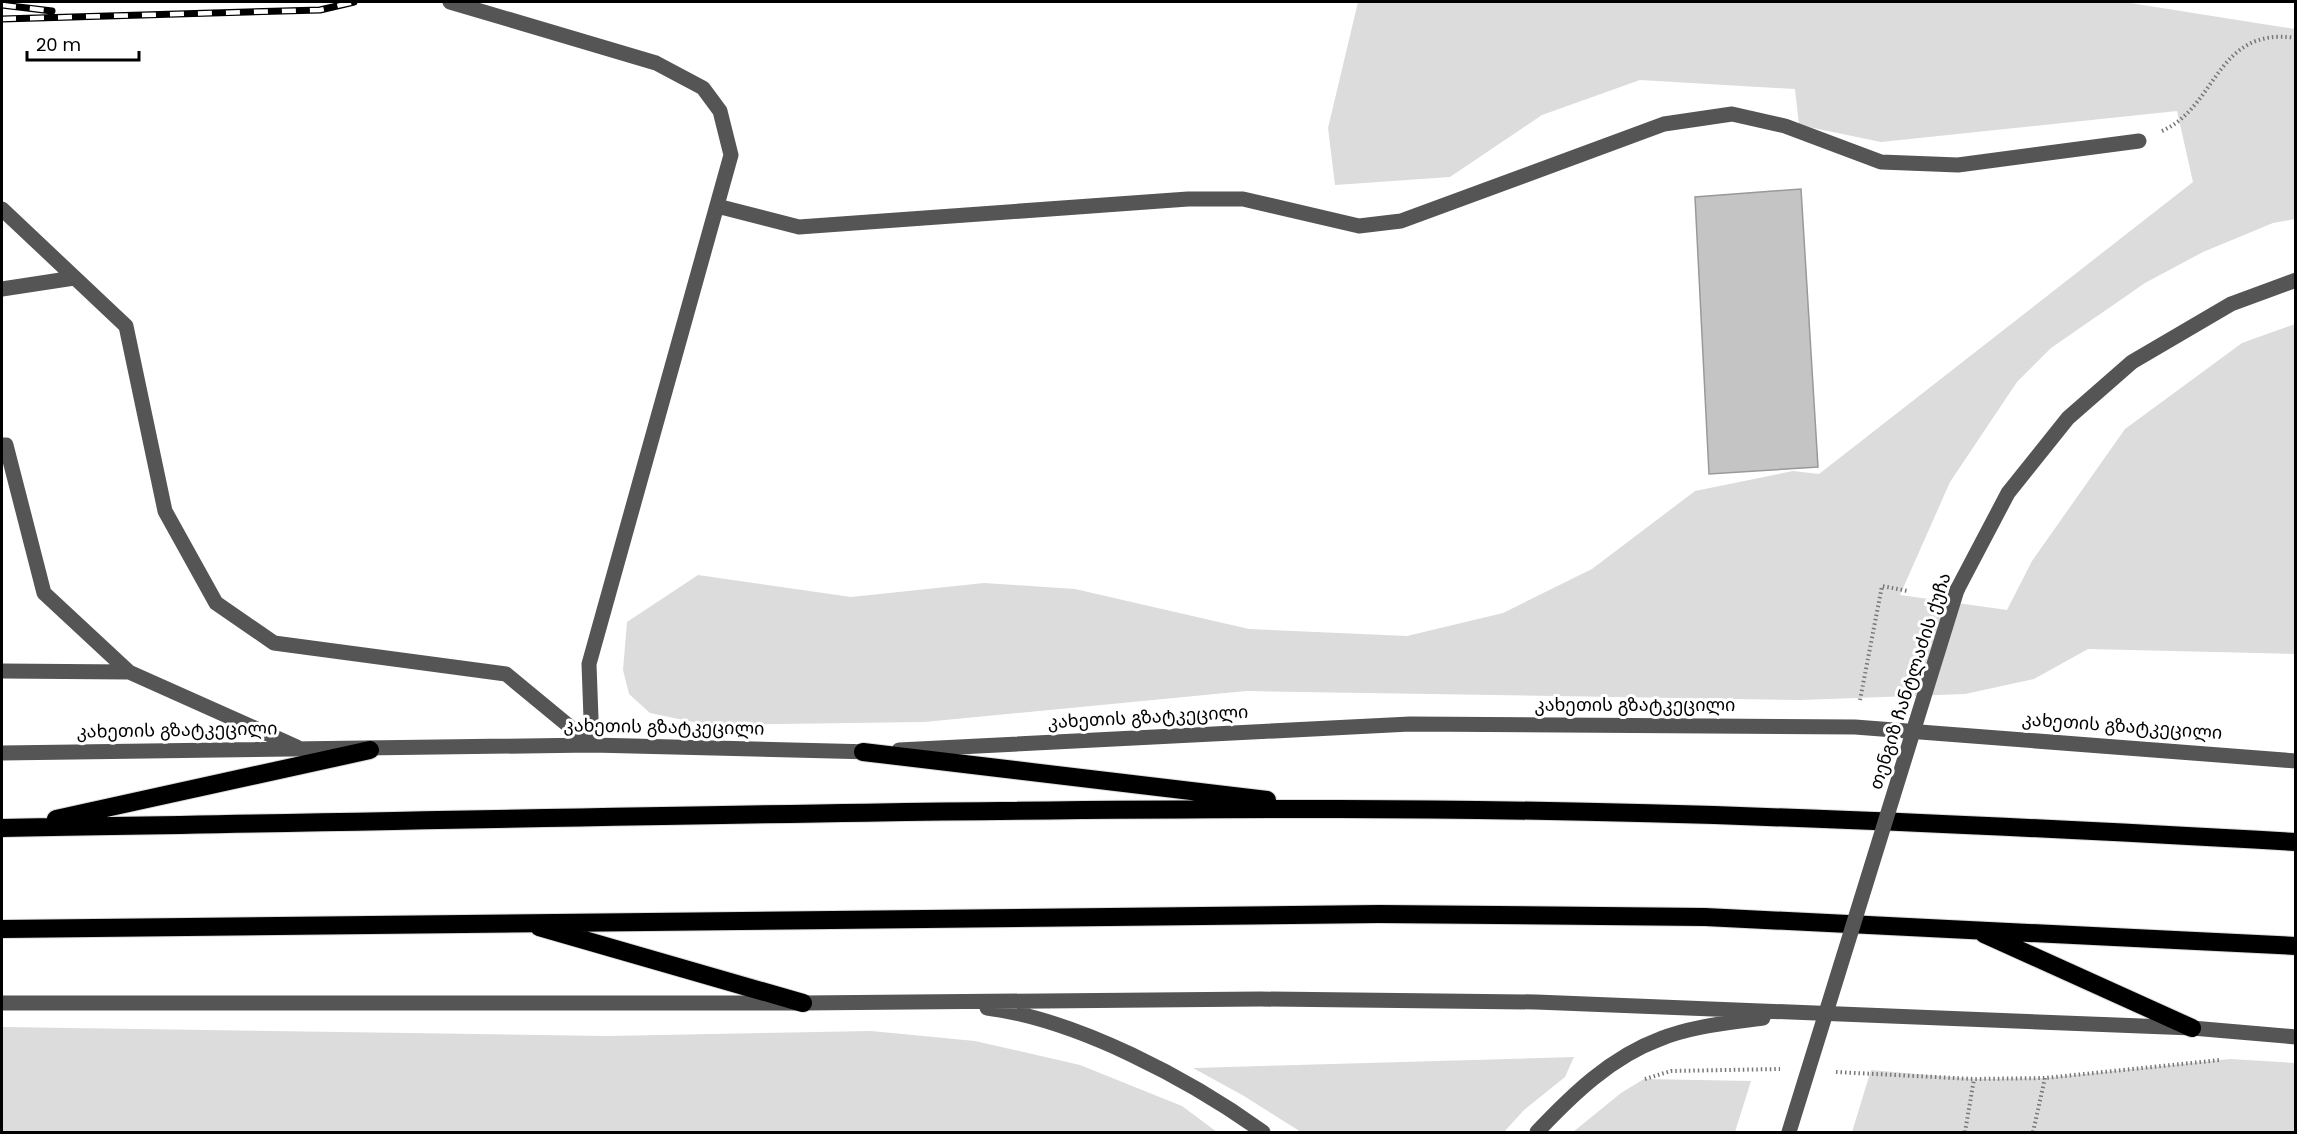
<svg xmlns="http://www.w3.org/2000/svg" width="2297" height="1134" font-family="Poppins,'Noto Sans Georgian',sans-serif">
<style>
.green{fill:#dcdcdc}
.building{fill:#c4c4c4;stroke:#999;stroke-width:1.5}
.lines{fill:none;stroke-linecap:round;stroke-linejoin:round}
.highway-casing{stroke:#dbdbdb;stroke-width:20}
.path{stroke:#777;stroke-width:4;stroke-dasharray:1.5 3;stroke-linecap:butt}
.minor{stroke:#555;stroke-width:15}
.highway{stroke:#000;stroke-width:18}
.rail-casing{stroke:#000;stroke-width:7}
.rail{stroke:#fff;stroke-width:4.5;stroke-dasharray:14;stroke-linecap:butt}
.minor-bridge{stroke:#555;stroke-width:15}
.labels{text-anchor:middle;stroke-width:6;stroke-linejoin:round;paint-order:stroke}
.street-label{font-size:18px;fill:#000;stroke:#fff}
</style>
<rect width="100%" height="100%" fill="#fff"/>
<path class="green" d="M1358,2H2124L2295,29V219L2273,223L2203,252L2145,283L2051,348L2017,382L1950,482L1900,595L2007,610L2032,561L2125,429L2242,343L2295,324V654L2088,649L2034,679L1965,694L1801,700L1246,691L924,722L707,725L650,713L629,694L623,670L627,622L698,575L851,597L984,583L1075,589L1249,629L1407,636L1503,613L1592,569L1695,491L1793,471L1819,474L2193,182L2177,111L1881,142L1799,125L1795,89L1640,80L1542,115L1450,177L1335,185L1328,128Z
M2,1027L607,1036L871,1031L975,1041L1080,1065L1182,1106L1217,1132H2Z
M1574,1057L1565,1077L1524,1110L1504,1132H1301L1244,1096L1193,1068Z
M2230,1059L2295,1063V1132H1852L1871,1070L1974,1079L2045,1078Z
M1644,1079L1751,1081L1735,1132H1573L1621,1093Z"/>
<path class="building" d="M1801,189L1818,467L1709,474L1695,197Z"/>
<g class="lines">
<g class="highway-casing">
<path id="highway" d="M863,752L1267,800
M56,819L370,750
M2,828C447,821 893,809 1339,809C1658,809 1977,824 2296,842
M539,927L803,1003
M2,929L1379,914L1705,917L2296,946
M1984,934L2192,1028"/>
</g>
<path class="path" d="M2162,131C2218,106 2216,26 2296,38
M1860,700L1882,586L1908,591
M1836,1072L1974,1079L2045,1078L2220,1060
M1645,1079L1671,1071L1780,1069
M1965,1132L1974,1079
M2033,1132L2045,1078"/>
<path class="minor" d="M450,2L656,63L703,88L720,111L731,155L589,664L592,745
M717,206L799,227L1188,199H1243L1359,226L1401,221L1664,124L1732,114L1785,126L1881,162L1958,165L2139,141
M2,209L126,326L165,511L216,603L274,643L506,674L592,745
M2,289L74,278
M2,445H6L44,593L129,672
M1957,590L2008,493L2068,418L2132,362L2231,304L2296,280
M2,671L129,672L297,747
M899,750L1410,724L1855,727L2296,761
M2,753L592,745L872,752
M2,1003H803L1260,999L1536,1002L2192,1028L2296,1037
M987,1008C1078,1020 1189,1079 1263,1132
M1537,1132C1572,1095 1611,1057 1660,1039C1692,1026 1729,1023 1763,1018"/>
<use href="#highway" class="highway"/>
<g class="rail-casing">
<path id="rail" d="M2,5L52,11
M2,19L320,10L354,2"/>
</g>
<use href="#rail" class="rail"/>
<path class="minor-bridge" d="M1789,1132L1957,590"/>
</g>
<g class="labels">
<g class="street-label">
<text transform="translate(1910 681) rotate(-72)" y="6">თენგიზ ჩანტლაძის ქუჩა</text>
<text x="1635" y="711">კახეთის გზატკეცილი</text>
<text transform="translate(1148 717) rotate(-3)" y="6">კახეთის გზატკეცილი</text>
<text transform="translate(2122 726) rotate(4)" y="6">კახეთის გზატკეცილი</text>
<text transform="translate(664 727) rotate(1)" y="6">კახეთის გზატკეცილი</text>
<text transform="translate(177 730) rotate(-1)" y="6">კახეთის გზატკეცილი</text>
</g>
</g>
<rect width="2297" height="1134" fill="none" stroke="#000000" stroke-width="6"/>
<path d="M27 51v9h112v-9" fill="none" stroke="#000000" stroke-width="3"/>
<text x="36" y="51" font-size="18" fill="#000000" stroke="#ffffff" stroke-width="4.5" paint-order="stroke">20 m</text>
</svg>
